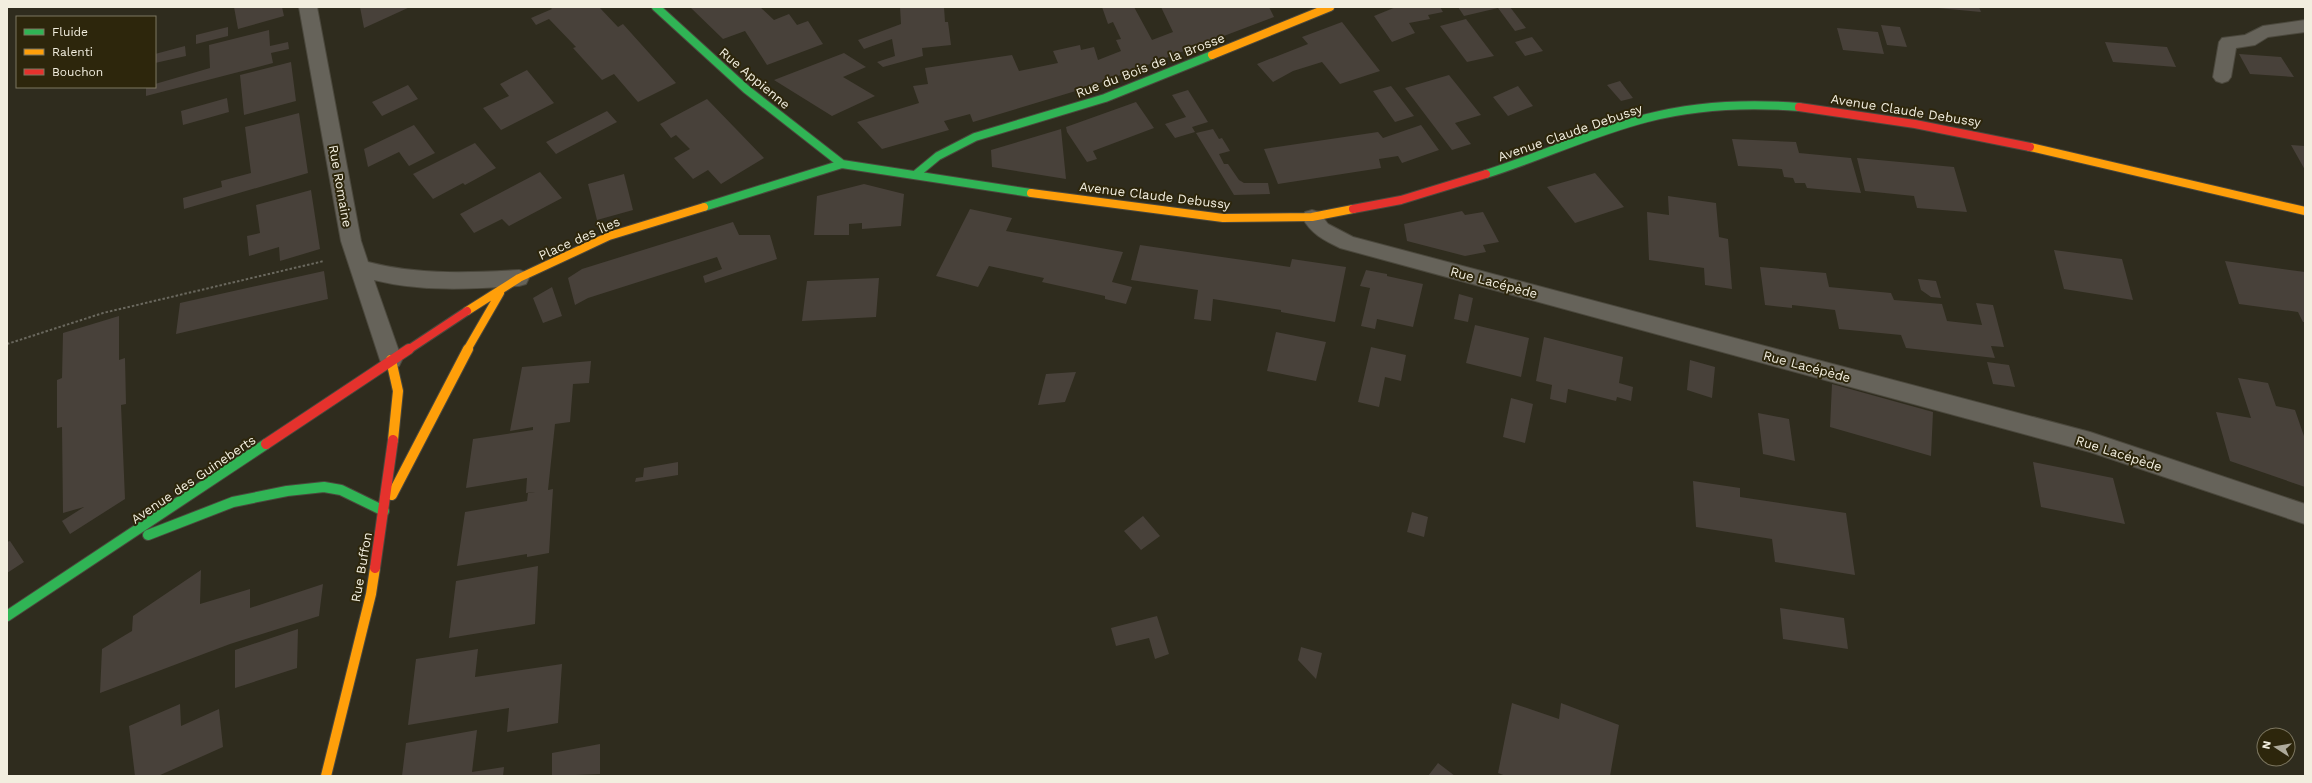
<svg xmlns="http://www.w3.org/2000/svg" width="2312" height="783" font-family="'Work Sans',sans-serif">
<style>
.building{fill:#48413a}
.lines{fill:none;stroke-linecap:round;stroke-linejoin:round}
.street-casing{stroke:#4b483d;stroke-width:2}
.fast-far1-casing{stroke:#4b483d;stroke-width:10}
.fast-casing{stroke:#4b483d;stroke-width:12}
.slow-far1-casing{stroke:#4b483d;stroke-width:10}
.slow-casing{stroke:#4b483d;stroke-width:12}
.jam-far1-casing{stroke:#4b483d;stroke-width:10}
.jam-casing{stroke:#4b483d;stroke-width:12}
.path{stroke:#6a685e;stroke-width:2;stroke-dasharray:2.5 2;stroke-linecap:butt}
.street{fill:#66635a;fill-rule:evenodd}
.fast-far1{stroke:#30b455;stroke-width:8}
.fast{stroke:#30b455;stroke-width:10}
.slow-far1{stroke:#ff9f0a;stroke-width:8}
.slow{stroke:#ff9f0a;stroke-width:10}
.jam-far1{stroke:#e5322d;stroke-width:8}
.jam{stroke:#e5322d;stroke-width:10}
.labels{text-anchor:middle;stroke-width:4;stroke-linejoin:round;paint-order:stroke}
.street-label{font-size:13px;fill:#f2eedf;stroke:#2d260c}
</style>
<rect width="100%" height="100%" fill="#2f2c1e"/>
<path class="building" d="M234,7H282L284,16L238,29Z
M360,7H410L364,28Z
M550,7H599L618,27L623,24L676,83L638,102L614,74L602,80L573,48L576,47L549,19L536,25L531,18L552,9Z
M690,7H760L774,20L789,14L797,25L808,21L823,44L767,65L745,31L723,39Z
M900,7H944L945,22H948L951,45L922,48L923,56L883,67L877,62L895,56L892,39L864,49L858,40L901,24Z
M1102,7H1134L1152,40L1173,32L1161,7H1269L1274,17L1089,87L973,122L970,114L944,121L949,130L882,149L857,122L919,103L913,86L928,84L925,68L1012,55L1019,71L1058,63L1053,51L1080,45L1081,50L1094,47L1098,60L1121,51L1116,40L1121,39L1113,22L1108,24Z
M1396,7H1440L1443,12L1428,15L1430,19L1409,23L1415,33L1392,42L1374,16Z
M1458,7H1510L1526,28L1515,31L1498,8L1464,16Z
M1938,7H1979L1981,12L1938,8Z
M1466,19L1494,56L1467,62L1440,26Z
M1342,22L1380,71L1340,84L1322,62L1293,71L1273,82L1257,64L1308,44L1302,37Z
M1881,25L1900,27L1907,47L1887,45Z
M228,27V36L196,44V35Z
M1837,28L1878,32L1884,54L1843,50Z
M269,30L270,46L288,42L289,49L271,53L273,63L146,96V87H155V84L210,68L209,45Z
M1532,37L1543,51L1525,56L1515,42Z
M2105,42L2167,47L2176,67L2113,62Z
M185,46L186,56L155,63V54Z
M844,53L866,67L843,77L875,96L832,116L774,80Z
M2239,54L2281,57L2294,77L2250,74Z
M291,62L296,101L244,115L240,75Z
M527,70L554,103L501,130L483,108L509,96L500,84Z
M1449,75L1481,115L1455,123L1471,144L1452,150L1405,88Z
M1620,81L1633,98L1621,101L1607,85Z
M408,85L418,99L382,116L372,102Z
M1391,86L1414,116L1395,122L1373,91Z
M1518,86L1533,106L1508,116L1493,97Z
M1188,90L1208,122L1192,127L1195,132L1175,138L1165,124L1186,117L1172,95Z
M227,98L229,112L183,125L181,111Z
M707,99L764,158L721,184L708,170L693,179L674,158L690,149L676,135L671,138L660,124Z
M1136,102L1154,128L1093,151L1097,159L1087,162L1067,132L1066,127Z
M607,111L617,122L556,154L546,142Z
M299,113L308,173L184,209L183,198L222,187L221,181L251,173L245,127Z
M414,125L435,153L409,166L399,152L368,167L364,149Z
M1421,125L1439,150L1402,163L1398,156L1379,159L1381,168L1278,184L1264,149L1378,132L1383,138Z
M1061,129L1066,179L992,167L991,150Z
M1213,129L1219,139L1222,138L1230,151L1219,154L1224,164H1228L1239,180L1244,183H1268L1270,194L1234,195L1196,133Z
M1732,139L1796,142L1799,153L1851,158L1861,193L1807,188L1805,183H1795L1793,178L1784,177L1782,169L1738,166Z
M475,143L496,168L465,185L463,183L433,199L413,174Z
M2291,145L2305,146V170Z
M1857,158L1954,167L1967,212L1917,208L1914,196L1865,191Z
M540,172L562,198L509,226L502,219L474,233L460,214Z
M1595,173L1624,207L1575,223L1547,187Z
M624,174L633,210L597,220L588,184Z
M864,184L904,194L901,226L862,229V223L849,224V235H814L817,196Z
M311,190L320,249L280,261L279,247L249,256L247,236L260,233L256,205Z
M1668,196L1716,203L1719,237L1728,239L1732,289L1705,285L1704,268L1649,260L1647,212L1669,215Z
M970,209L1012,218L1006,231L1123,252L1112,282L1132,287L1126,304L1105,299V296L1042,282L1044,278L989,266L978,287L936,276Z
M1462,211L1465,215L1483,212L1499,242L1483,245L1486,252L1465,256L1407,241L1404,224Z
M733,222L739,235H770L777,259L705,283L703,276L722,269L717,257L588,298L575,305L568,278L582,269Z
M1140,245L1290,267L1292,259L1346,267L1335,322L1281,312V310L1213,299L1211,321L1194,319L1198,290L1131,280Z
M2054,250L2122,259L2133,300L2064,289Z
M2225,261L2305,272V322H2303L2298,312L2239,304Z
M1760,267L1826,273L1829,287L1891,293L1894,300L1942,304L1947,321L1982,325L1976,303L1993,305L2004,347L1991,346L1995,358L1906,348L1901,335L1839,329L1835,310L1792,305V308L1765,305Z
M1366,270L1387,274V276L1423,284L1413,327L1377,319L1375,329L1361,326L1370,288L1360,286Z
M324,271L328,299L176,334L180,303Z
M879,278L876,317L802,321L807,281Z
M1918,279L1936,281L1941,298L1931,297L1921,290Z
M552,287L562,316L543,323L533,298Z
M1459,294L1473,298L1468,322L1454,319Z
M119,316V360L125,358L126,404L121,405L125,499L70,534L62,521L84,507L63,513L62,427L57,428V380L62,378L63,333Z
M1475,325L1529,338L1521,377L1466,363Z
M1276,332L1326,342L1316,381L1267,371Z
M1544,337L1623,357L1619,383L1633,387L1631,401L1617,397L1616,401L1568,389L1566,403L1550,399L1552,385L1536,381Z
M1371,347L1406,355L1401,381L1385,377L1379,407L1358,402Z
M1690,360L1715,367L1712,398L1687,390Z
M591,361L589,383L573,384L570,422L555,424L548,490L553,489L549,553L527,557V554L457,566L465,512L527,501L528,493L535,492L526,493L527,478L466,488L473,439L533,430V427L510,431L522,367Z
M1987,362L2009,365L2015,387L1993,384Z
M1076,372L1065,402L1038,405L1046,374Z
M2238,378L2268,383L2276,406L2295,410L2305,439V487L2230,461L2216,412L2251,418Z
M1832,384L1933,412L1931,456L1830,427Z
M1511,398L1533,404L1525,443L1503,437Z
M1758,413L1789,419L1795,461L1763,454Z
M678,462V475L635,482L636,478L643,477L644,468Z
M2033,462L2113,478L2125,524L2041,507Z
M1693,481L1740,488V497L1846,513L1855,575L1775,562L1772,539L1696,527Z
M1412,512L1428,517L1424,537L1407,532Z
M1143,516L1160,536L1141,550L1124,531Z
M10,541L24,562L7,573V542Z
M538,566L535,624L449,638L456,581Z
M201,570L200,604L250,589V608L323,584L319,616L230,644L100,693L102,649L132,631L133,616Z
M1780,608L1844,618L1848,649L1783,639Z
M1157,616L1169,654L1155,659L1149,638L1116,646L1111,628Z
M298,629L297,668L235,688V650Z
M1301,647L1322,653L1316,679L1298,660Z
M478,649L475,677L562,664L558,723L507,732L509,708L408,725L416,659Z
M1512,703L1559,719L1561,703L1619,725L1610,776H1506L1498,773Z
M180,704L181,726L219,709L223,747L158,776H135L129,726Z
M477,730L472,772L504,767L503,776H402L406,743Z
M600,744V774L552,776V753Z
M1438,763L1455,776H1428Z"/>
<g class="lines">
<g class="street-casing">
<path id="street" d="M299,7H317L361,241L368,262C418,275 468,273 519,270L526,272L529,278L526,284L519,286C471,289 422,292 374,280L402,360L399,366L391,369L383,366L380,360L341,241Z
M2305,20V32L2268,37L2255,45L2236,48L2231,77L2228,81L2222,83L2216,81L2213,77L2219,42L2222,38L2245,35L2263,26Z
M1312,210L1319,212L1328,224L1353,237L2090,432L2305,504V524L2090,452L1340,248C1324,240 1311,234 1302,217L1305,212Z"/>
</g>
<g class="fast-far1-casing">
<path id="fast-far1" d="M656,7L746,89L842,164
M1486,174C1540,157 1592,132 1647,118C1697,105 1748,103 1799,107
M915,175L938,156L975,137L1105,98L1212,55
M704,207L842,164L1031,193"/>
</g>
<g class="fast-casing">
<path id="fast" d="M148,535L233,502L287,491L324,487L341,490L384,511
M7,616L266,444"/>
</g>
<g class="slow-far1-casing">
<path id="slow-far1" d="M1212,55L1330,7
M2030,147L2305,211
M1031,193L1223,218L1312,217L1353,209
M467,311L519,278L609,236L704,207
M467,350L500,293"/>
</g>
<g class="slow-casing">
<path id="slow" d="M391,360L398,391L393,440
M392,495L468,349
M326,776L371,594L375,568"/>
</g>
<g class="jam-far1-casing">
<path id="jam-far1" d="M1799,107L1915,124L2030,147
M1353,209L1401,200L1486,174
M408,350L467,311"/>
</g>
<g class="jam-casing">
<path id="jam" d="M266,444L409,349
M375,568L393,440"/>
</g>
<path class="path" d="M7,344L103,313L324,261"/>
<use href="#street" class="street"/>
<use href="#fast-far1" class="fast-far1"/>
<use href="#fast" class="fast"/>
<use href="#slow-far1" class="slow-far1"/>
<use href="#slow" class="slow"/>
<use href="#jam-far1" class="jam-far1"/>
<use href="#jam" class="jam"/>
</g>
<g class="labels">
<g class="street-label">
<text transform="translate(1150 65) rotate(-21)" y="5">Rue du Bois de la Brosse</text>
<text transform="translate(755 78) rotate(40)" y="5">Rue Appienne</text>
<text transform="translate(1906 110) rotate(9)" y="5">Avenue Claude Debussy</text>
<text transform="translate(1570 132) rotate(-19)" y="5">Avenue Claude Debussy</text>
<text transform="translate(341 186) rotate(80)" y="5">Rue Romaine</text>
<text transform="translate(1155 195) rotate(7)" y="5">Avenue Claude Debussy</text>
<text transform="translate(579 238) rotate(-24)" y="5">Place des Îles</text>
<text transform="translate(1494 282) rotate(15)" y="5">Rue Lacépède</text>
<text transform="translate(1807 366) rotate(15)" y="5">Rue Lacépède</text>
<text transform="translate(2119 453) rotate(18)" y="5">Rue Lacépède</text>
<text transform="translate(193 479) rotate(-34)" y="5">Avenue des Guineberts</text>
<text transform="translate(361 567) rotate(-80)" y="5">Rue Buffon</text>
</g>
</g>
<rect width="2312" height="783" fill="none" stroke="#f2eedf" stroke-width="16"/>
<rect x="16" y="16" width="140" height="72" fill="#2d260c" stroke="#7c7660"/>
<rect x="24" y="29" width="20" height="6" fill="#30b455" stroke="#7c7660"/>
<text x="52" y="36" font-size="12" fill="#f2eedf">Fluide</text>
<rect x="24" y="49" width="20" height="6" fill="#ff9f0a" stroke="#7c7660"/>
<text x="52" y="56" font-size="12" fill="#f2eedf">Ralenti</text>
<rect x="24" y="69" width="20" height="6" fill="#e5322d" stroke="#7c7660"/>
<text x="52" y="76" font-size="12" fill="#f2eedf">Bouchon</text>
<g transform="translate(2276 747) rotate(282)"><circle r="19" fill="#2d260c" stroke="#7c7660"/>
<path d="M0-3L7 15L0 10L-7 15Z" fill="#aeaa9b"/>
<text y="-6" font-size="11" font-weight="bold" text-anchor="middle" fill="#f2eedf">N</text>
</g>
</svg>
